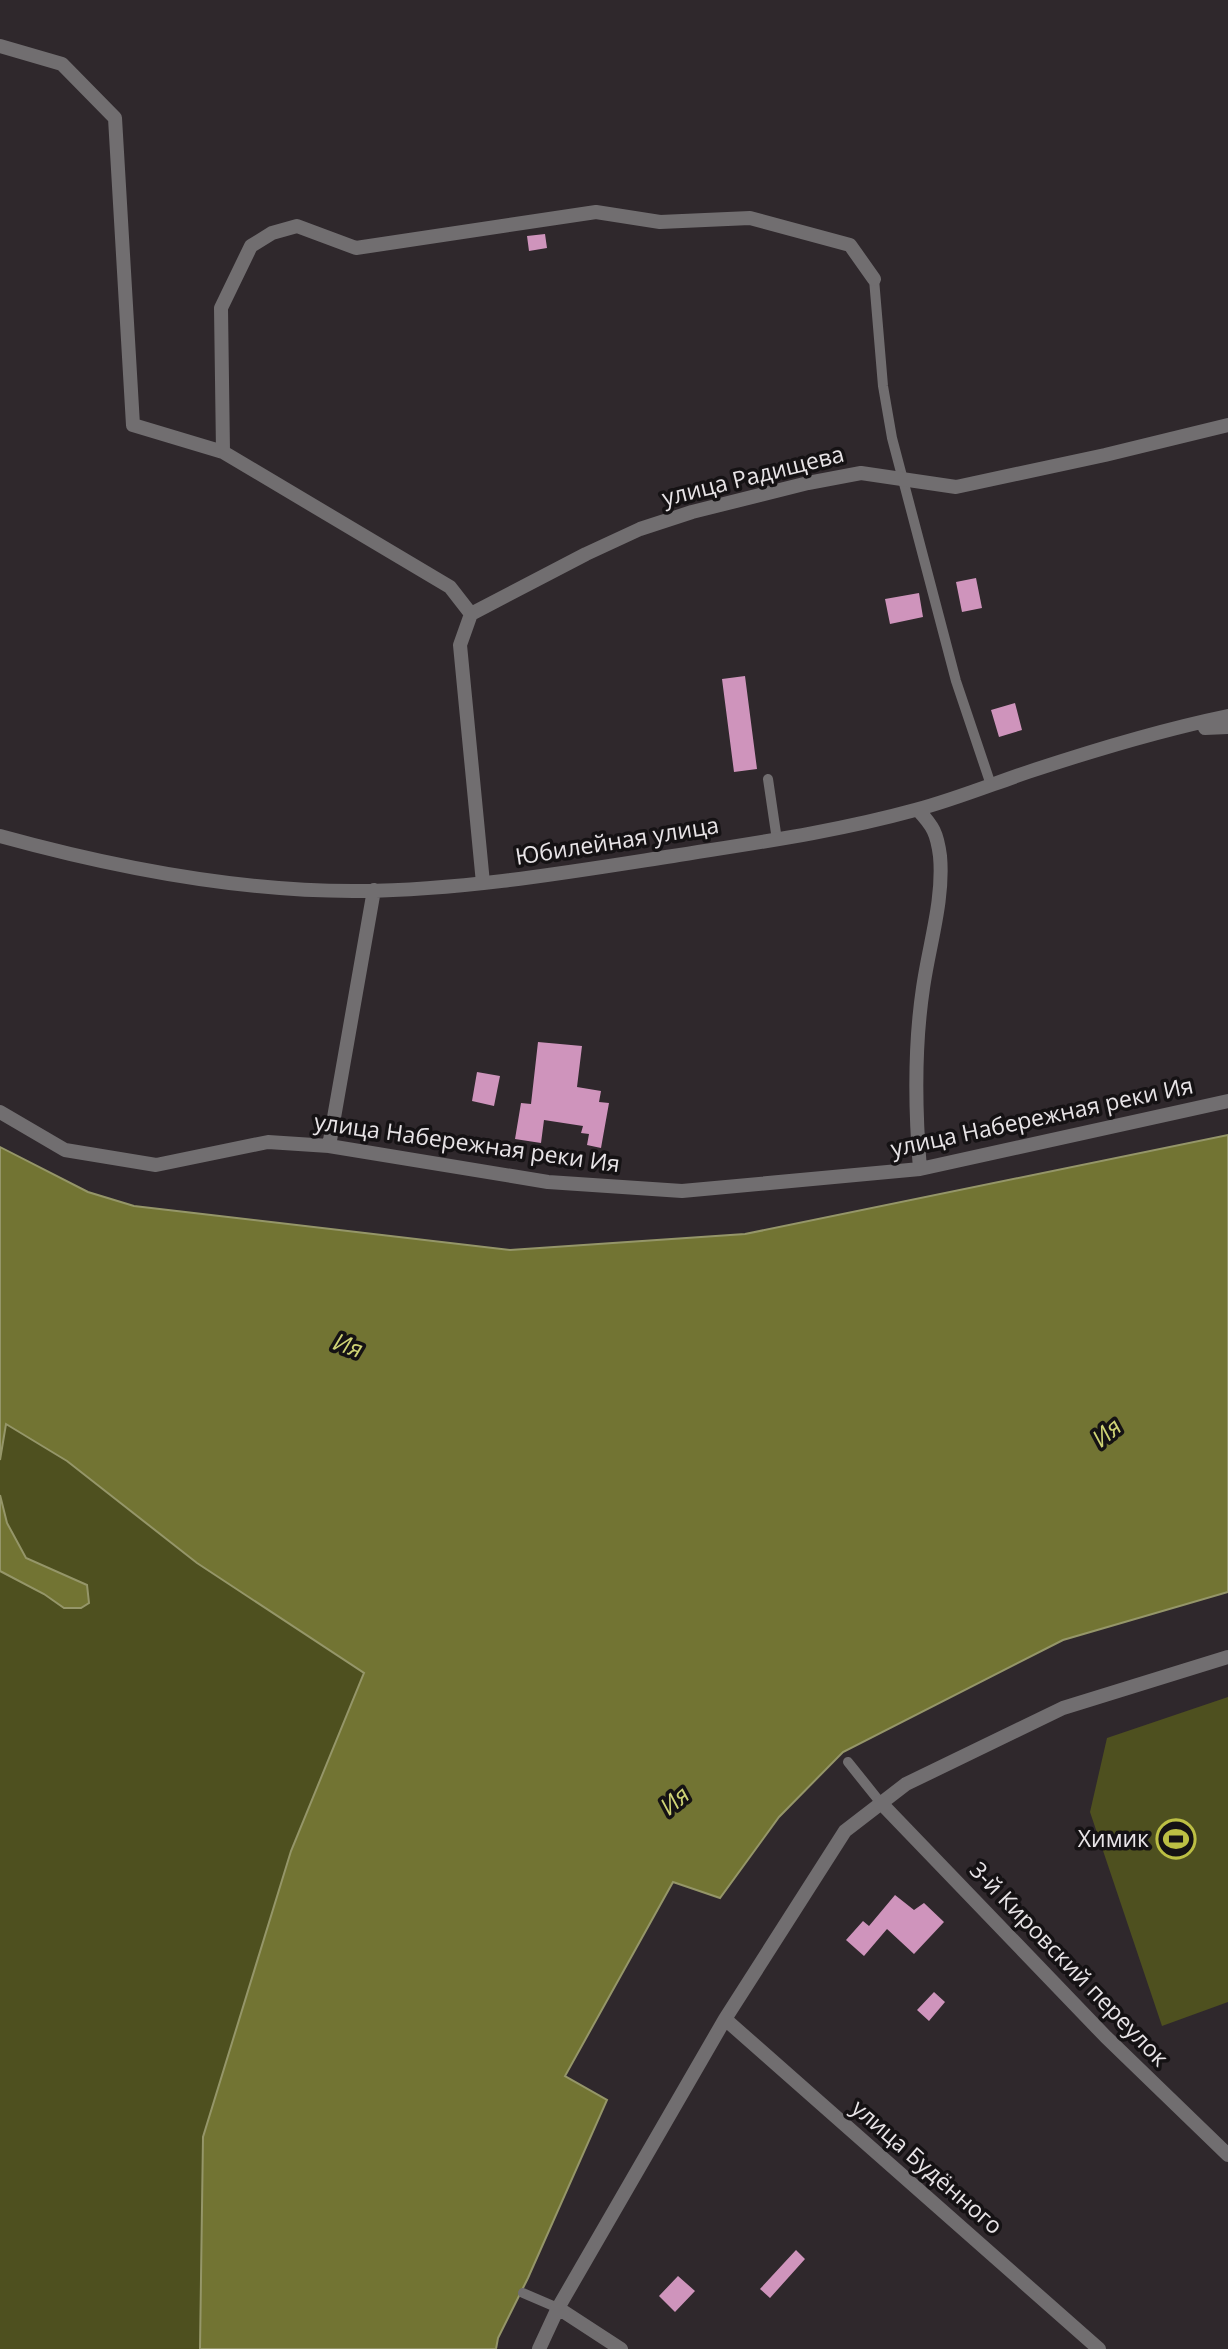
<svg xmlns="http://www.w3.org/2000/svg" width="1228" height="2349" font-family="'Open Sans',sans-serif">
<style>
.green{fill:#4e501f}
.water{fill:#727433;stroke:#959669;stroke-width:2}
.building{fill:#cf94bc}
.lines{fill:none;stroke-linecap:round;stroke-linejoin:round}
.service{stroke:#716e70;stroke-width:10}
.minor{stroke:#716e70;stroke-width:14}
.labels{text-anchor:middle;stroke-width:7;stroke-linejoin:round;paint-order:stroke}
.street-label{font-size:23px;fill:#e8e4e7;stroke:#151214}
.poi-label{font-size:23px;fill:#e8e4e7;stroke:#151214;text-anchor:end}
.water-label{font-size:24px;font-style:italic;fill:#cfd375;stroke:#151214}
</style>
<rect width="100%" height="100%" fill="#2f282c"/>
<path class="green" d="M6,1423L67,1461L197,1563L364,1673L291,1851L203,2137L200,2349H0V1571L44,1594L64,1608L87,1585L26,1558L7,1523L0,1495V1460Z
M1228,1697V2002L1162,2026L1090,1812L1107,1738Z"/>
<path class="water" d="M1228,1135V1592L1063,1640L843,1752L779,1817L720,1898L673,1882L565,2076L607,2100L528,2278L498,2338L496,2349H200L203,2137L291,1851L364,1673L197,1563L67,1461L6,1424L0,1460V1147L88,1192L134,1206L510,1250L745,1234Z
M0,1495L7,1523L26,1558L87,1585L89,1603L81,1608H64L44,1594L0,1571Z"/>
<path class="building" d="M545,234L547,248L529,251L527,236Z
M976,578L982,608L962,612L956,582Z
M919,593L923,617L890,624L885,599Z
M745,676L757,769L734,772L722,679Z
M1015,703L1022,730L999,737L991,710Z
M538,1042L582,1046L577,1087L601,1091L599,1102L609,1103L601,1148L587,1145L589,1134L581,1133L583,1126L544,1120L541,1143L515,1139L521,1103L531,1104Z
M477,1072L500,1076L494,1106L472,1101Z
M895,1895L914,1910L924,1903L944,1922L914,1954L887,1929L864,1956L846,1940L863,1921L869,1926Z
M934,1992L945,2002L929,2021L917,2010Z
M796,2250L805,2259L770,2298L760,2289Z
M678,2276L695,2291L675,2312L659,2296Z"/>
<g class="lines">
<path class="service" d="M874,279L883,386L892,438L956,681L991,785
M768,779L777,840
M848,1762L880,1802
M523,2293L558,2308"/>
<path class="minor" d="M0,46L62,64L115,118L133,425L223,452L450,587L471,614L460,645L483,883
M223,452L221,308L251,246L272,233L297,226L356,248L596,212L660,222L750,218L850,245L874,279
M471,614L586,554L640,529L692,512L808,483L861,473L956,487L1105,455L1228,425
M1205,728L1228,727
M918,810C933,826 937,833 940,856C944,900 929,945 923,988C914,1048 915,1109 920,1169
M0,836C116,868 239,892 360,891C465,890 570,872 673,856C754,843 835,832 915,810C953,800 990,785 1028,772C1094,750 1160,730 1228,716
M0,1112L65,1150L156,1165L268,1142L329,1146L548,1182L682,1191L920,1169L1228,1101
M329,1146L374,890
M880,1802L1106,2037L1228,2155
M725,2019L1099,2349
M558,2308L621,2349
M539,2349L558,2308L725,2019L845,1831L906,1784L1063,1708L1228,1657"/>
</g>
<defs>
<g id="stadium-ring" transform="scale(2.0125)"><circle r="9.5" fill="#151214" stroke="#bcbf44" stroke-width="1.5"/><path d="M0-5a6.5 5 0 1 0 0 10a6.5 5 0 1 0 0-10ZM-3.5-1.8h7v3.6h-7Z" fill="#bcbf44"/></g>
</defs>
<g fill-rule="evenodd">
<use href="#stadium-ring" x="1176" y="1839"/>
</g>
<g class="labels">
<g class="street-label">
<text transform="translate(753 476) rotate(-14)" y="8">улица Радищева</text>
<text transform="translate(617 841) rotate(-9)" y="8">Юбилейная улица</text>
<text transform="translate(1042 1117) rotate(-12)" y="8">улица Набережная реки Ия</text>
<text transform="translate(467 1143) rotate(8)" y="8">улица Набережная реки Ия</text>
<text transform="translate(1069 1964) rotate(46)" y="8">3-й Кировский переулок</text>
<text transform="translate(927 2167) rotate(41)" y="8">улица Будённого</text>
</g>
<g class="poi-label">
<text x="1149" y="1847">Химик</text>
</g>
<g class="water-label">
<text transform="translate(348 1346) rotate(19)" y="8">Ия</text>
<text transform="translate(1107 1433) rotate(-40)" y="8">Ия</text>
<text transform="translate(675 1801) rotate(-40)" y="8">Ия</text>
</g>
</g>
</svg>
